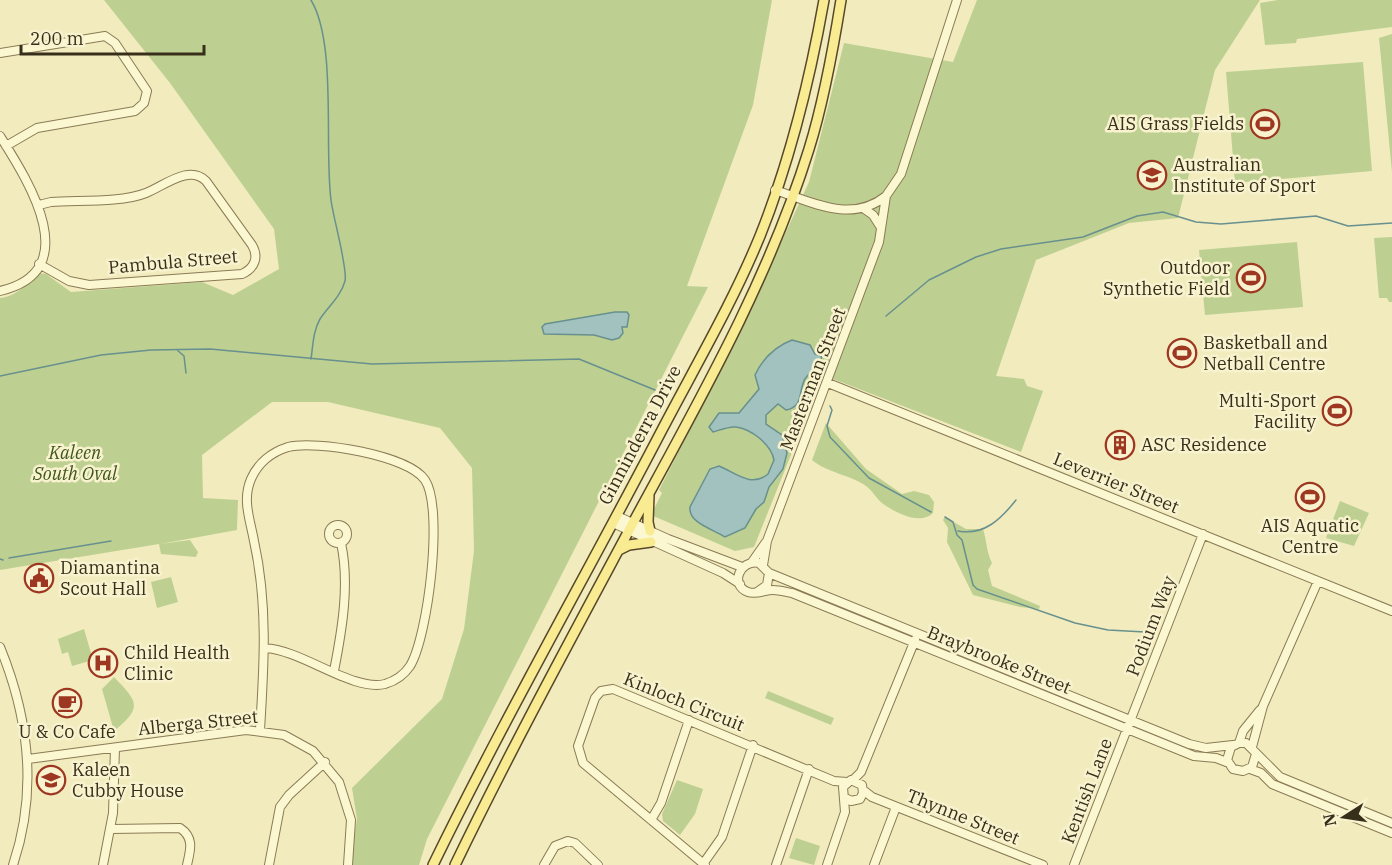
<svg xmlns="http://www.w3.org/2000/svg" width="1392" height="865" font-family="'IBM Plex Serif',serif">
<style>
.green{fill:#bdd091}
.water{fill:#a1c2be;stroke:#68908e;stroke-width:1.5}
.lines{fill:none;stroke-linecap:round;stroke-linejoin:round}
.stream{stroke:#68908e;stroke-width:1.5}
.minor-casing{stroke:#8a7b55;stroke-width:10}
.major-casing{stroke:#57482a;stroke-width:12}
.minor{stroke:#fbf7d1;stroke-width:8}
.major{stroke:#f8eb92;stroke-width:9}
.labels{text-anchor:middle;stroke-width:5;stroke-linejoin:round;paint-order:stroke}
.poi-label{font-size:18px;fill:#382f1b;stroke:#f8f3ce;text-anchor:start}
.street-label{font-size:18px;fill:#382f1b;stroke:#f8f3ce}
.park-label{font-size:18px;font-style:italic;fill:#3f5620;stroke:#f8f3ce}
</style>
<rect width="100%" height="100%" fill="#f1ebbe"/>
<path class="green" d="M104,0H772L753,105L687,286L708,287L427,839L419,865H349L357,819L352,788L442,699L464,629L474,551L472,468L440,428L328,402H272L202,455L203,498L238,500L237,530L160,544L190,540L198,552L196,557L161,554L159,544L0,570V298C15,297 28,284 38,273L46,274L71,292L202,282L233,295L279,269L274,229L170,83Z
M977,0H1260L1215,70L1178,218L1129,223L1036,260L996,376L1024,379L1027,386L1043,391L1021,452L823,375L754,547L735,551L651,515L662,493L659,490L737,338L809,182L844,43L953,62Z
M1278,0H1392V27L1297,39L1296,43L1265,45L1260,3Z
M1392,34V172L1379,38Z
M1363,62L1372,171L1235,183L1226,72Z
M1392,237V302H1389L1387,298H1379L1374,238Z
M1297,242L1303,307L1205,315L1199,250Z
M826,423L866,469L902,494L914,491L929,495L934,502L933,513C920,526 894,512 882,503C876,498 872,490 866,486C849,474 827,473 812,460Z
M1340,501L1369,513L1354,546L1326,538Z
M945,517L966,529H983C987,541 986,551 992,563L988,570L992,586L1040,606L1039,609L1020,607L973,595L947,542L948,528L943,520Z
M171,577L178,602L157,608L151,582Z
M84,629L93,660L72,666L68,652L62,654L58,639Z
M114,677C138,702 143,707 114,731L102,689Z
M768,691L834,718L831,725L765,698Z
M677,780L703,789L695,814L680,835L663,821L662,814Z
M796,838L820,846L814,865L789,858Z"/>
<path class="water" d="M615,312H627L629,315L627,327H622L623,333L619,338L612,340L594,335L544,334L542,327L545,324Z
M792,340L810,345L815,354L822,356C820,366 810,371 805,379C798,391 804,407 786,410L778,404L766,415V424L782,435L787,453L783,469L769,487L764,502L756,509L745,528L725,537C713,529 688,523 690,507L710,469L719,466C736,473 751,488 768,474L774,460C771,444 751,429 736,427C729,426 720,430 713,432L709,427L719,413H739L759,389L755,375C763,358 774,347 792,340Z"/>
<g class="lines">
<path class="stream" d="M311,0C337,43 324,146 331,200C333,217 348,269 345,281C341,296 328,307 320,319C313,331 313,346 311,359
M886,316L929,280L976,257L1001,249L1083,237L1137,216L1163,212L1196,222L1221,224L1316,216L1348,226L1392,223
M177,350L184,356L186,373
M0,376L101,355L151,350L210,349L372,364L579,359L655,390
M801,395L812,399
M830,406L832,410L827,426L830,437L869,478L931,512
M945,517L953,522L957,535L962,540L973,585L977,589L1075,623L1108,630L1145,632
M958,531C984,536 1001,519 1016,500
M9,558L111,541
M0,559L3,560"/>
<g class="minor-casing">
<path id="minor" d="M0,53L105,36L115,43L147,91L144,103L135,111L37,128L6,146
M0,136C27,179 87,271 0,291
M775,190C812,202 851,224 886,196
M39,205L51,202C78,200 121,203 146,193C164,186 189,164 206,181L252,245C259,257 255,268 242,274L89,285L69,281L39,264
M863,208L873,215L880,226
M828,383L1392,611
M617,516L668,539L742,567
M613,523L723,573L740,584
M329 534a9 9 0 1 1 18 0a9 9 0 1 1-18 0Z
M752,562L766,542
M763,565L767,541L879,242L886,196L901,174L957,0
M769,573L1189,744L1206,748L1233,745
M757,592L767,585L769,573L759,563C740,559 729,585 748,592C756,595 765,590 773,590C779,590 786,592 792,593L1194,756L1216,758L1229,763
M0,647C29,718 38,791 13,865
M334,671C342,630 350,584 341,543
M260,730C264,666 268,604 254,541C250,519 242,500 251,479C258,463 272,452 288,447C316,440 408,455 425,480C444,508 428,637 410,666C404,675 395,681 385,684C353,692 302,650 265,648
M1239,743L1243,731L1260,710
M1252,747L1263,706L1318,581
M1256,754L1252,767L1243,771L1233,769L1227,760L1231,747L1239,743H1246L1280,777L1392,823
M28,759L246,730L284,735L313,751L339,782L351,820L348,865
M1250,769L1261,773L1272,784L1392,833
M853,780L861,772L915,640
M863,790L872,797L1043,865
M651,820L661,803L689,720
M111,829L180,828C195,838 190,851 187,865
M703,864L722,837L753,745
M103,865L113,813L115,748
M269,865L280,807L289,795L325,762
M544,865L555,846L568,841L575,843L598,865
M705,865L583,763L578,746L595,698L601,691L613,689L834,781L847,782
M776,865L809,769
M827,865L845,812L843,787L851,780L862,785L863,793L860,799L851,801L844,797
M874,865L896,807
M1074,865L1203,534"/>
</g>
<g class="major-casing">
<path id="major" d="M649,495L648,522L650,531
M619,550L629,545L651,542
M433,865C505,717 587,574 663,428C696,365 733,302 760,236C790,161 810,79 824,0
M455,865C511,749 573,635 634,521C699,401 768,281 809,149C824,101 833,50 841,0"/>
</g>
<use href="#minor" class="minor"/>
<use href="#major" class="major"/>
</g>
<defs>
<g id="stadium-ring" transform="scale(1.5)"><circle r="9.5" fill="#f8f3ce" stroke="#9e3721" stroke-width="1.5"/><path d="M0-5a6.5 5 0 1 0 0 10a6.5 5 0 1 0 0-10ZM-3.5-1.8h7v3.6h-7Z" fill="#9e3721"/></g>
<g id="university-ring" transform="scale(1.5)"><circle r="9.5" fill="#f8f3ce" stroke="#9e3721" stroke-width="1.5"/><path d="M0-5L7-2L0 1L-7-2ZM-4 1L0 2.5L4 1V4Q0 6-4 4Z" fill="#9e3721"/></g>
<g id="building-ring" transform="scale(1.5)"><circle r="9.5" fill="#f8f3ce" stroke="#9e3721" stroke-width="1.5"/><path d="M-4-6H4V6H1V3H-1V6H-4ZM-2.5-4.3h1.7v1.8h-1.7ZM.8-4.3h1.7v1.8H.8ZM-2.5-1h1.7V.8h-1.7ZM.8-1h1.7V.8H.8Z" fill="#9e3721"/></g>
<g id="civic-ring" transform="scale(1.5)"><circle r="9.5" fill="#f8f3ce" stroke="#9e3721" stroke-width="1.5"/><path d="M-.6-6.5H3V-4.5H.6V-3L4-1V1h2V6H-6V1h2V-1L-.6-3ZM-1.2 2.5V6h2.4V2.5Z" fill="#9e3721"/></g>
<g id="hospital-ring" transform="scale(1.5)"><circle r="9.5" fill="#f8f3ce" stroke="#9e3721" stroke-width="1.5"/><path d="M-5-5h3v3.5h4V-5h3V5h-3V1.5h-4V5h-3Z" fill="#9e3721"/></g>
<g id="cafe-ring" transform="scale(1.5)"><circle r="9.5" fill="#f8f3ce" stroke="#9e3721" stroke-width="1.5"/><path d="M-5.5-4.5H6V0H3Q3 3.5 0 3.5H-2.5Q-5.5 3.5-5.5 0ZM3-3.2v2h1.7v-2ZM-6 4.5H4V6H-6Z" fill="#9e3721"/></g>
<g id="school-ring" transform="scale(1.5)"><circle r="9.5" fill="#f8f3ce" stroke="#9e3721" stroke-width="1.5"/><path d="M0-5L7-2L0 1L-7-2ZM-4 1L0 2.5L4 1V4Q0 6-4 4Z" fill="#9e3721"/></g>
</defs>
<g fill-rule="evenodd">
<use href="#stadium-ring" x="1265" y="124"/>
<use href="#university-ring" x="1152" y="175"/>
<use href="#stadium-ring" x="1251" y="278"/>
<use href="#stadium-ring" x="1182" y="353"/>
<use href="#stadium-ring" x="1337" y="411"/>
<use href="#building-ring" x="1120" y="445"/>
<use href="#stadium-ring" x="1310" y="497"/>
<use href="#civic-ring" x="39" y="578"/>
<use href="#hospital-ring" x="103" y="663"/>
<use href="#cafe-ring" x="67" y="703"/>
<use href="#school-ring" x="51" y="780"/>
</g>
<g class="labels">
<g class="poi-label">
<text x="1244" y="130" text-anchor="end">AIS Grass Fields</text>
<text x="1173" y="171">Australian<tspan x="1173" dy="21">Institute of Sport</tspan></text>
<text x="1230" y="274" text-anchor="end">Outdoor<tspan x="1230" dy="21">Synthetic Field</tspan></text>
<text x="1203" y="349">Basketball and<tspan x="1203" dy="21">Netball Centre</tspan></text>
<text x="1316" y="407" text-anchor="end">Multi-Sport<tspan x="1316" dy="21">Facility</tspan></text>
<text x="1141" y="451">ASC Residence</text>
<text x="1310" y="532" text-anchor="middle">AIS Aquatic<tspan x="1310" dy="21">Centre</tspan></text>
<text x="60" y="574">Diamantina<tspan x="60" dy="21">Scout Hall</tspan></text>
<text x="124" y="659">Child Health<tspan x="124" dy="21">Clinic</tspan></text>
<text x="67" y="738" text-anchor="middle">U &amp; Co Cafe</text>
<text x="72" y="776">Kaleen<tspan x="72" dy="21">Cubby House</tspan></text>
</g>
<g class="street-label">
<text transform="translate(173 262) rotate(-5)" y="6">Pambula Street</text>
<text transform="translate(813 379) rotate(-69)" y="6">Masterman Street</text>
<text transform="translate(640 435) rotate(-62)" y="6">Ginninderra Drive</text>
<text transform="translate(1116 483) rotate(22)" y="6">Leverrier Street</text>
<text transform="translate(1151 626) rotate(-69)" y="6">Podium Way</text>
<text transform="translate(999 660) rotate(22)" y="6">Braybrooke Street</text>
<text transform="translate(684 702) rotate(22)" y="6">Kinloch Circuit</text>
<text transform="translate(198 723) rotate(-6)" y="6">Alberga Street</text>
<text transform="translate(1087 791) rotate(-69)" y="6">Kentish Lane</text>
<text transform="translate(963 817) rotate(22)" y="6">Thynne Street</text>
</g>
<g class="park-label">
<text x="75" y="459">Kaleen<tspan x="75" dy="21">South Oval</tspan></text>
</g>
</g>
<g transform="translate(1344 817) rotate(258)" stroke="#f8f3ce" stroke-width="4.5" paint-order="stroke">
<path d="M0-4.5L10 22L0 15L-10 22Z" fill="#382f1b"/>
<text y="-9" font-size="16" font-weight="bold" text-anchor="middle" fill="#382f1b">N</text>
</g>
<path d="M21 45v9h183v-9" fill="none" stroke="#382f1b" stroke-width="3"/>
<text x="30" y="45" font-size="18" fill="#382f1b" stroke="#f8f3ce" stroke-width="4.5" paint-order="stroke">200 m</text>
</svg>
